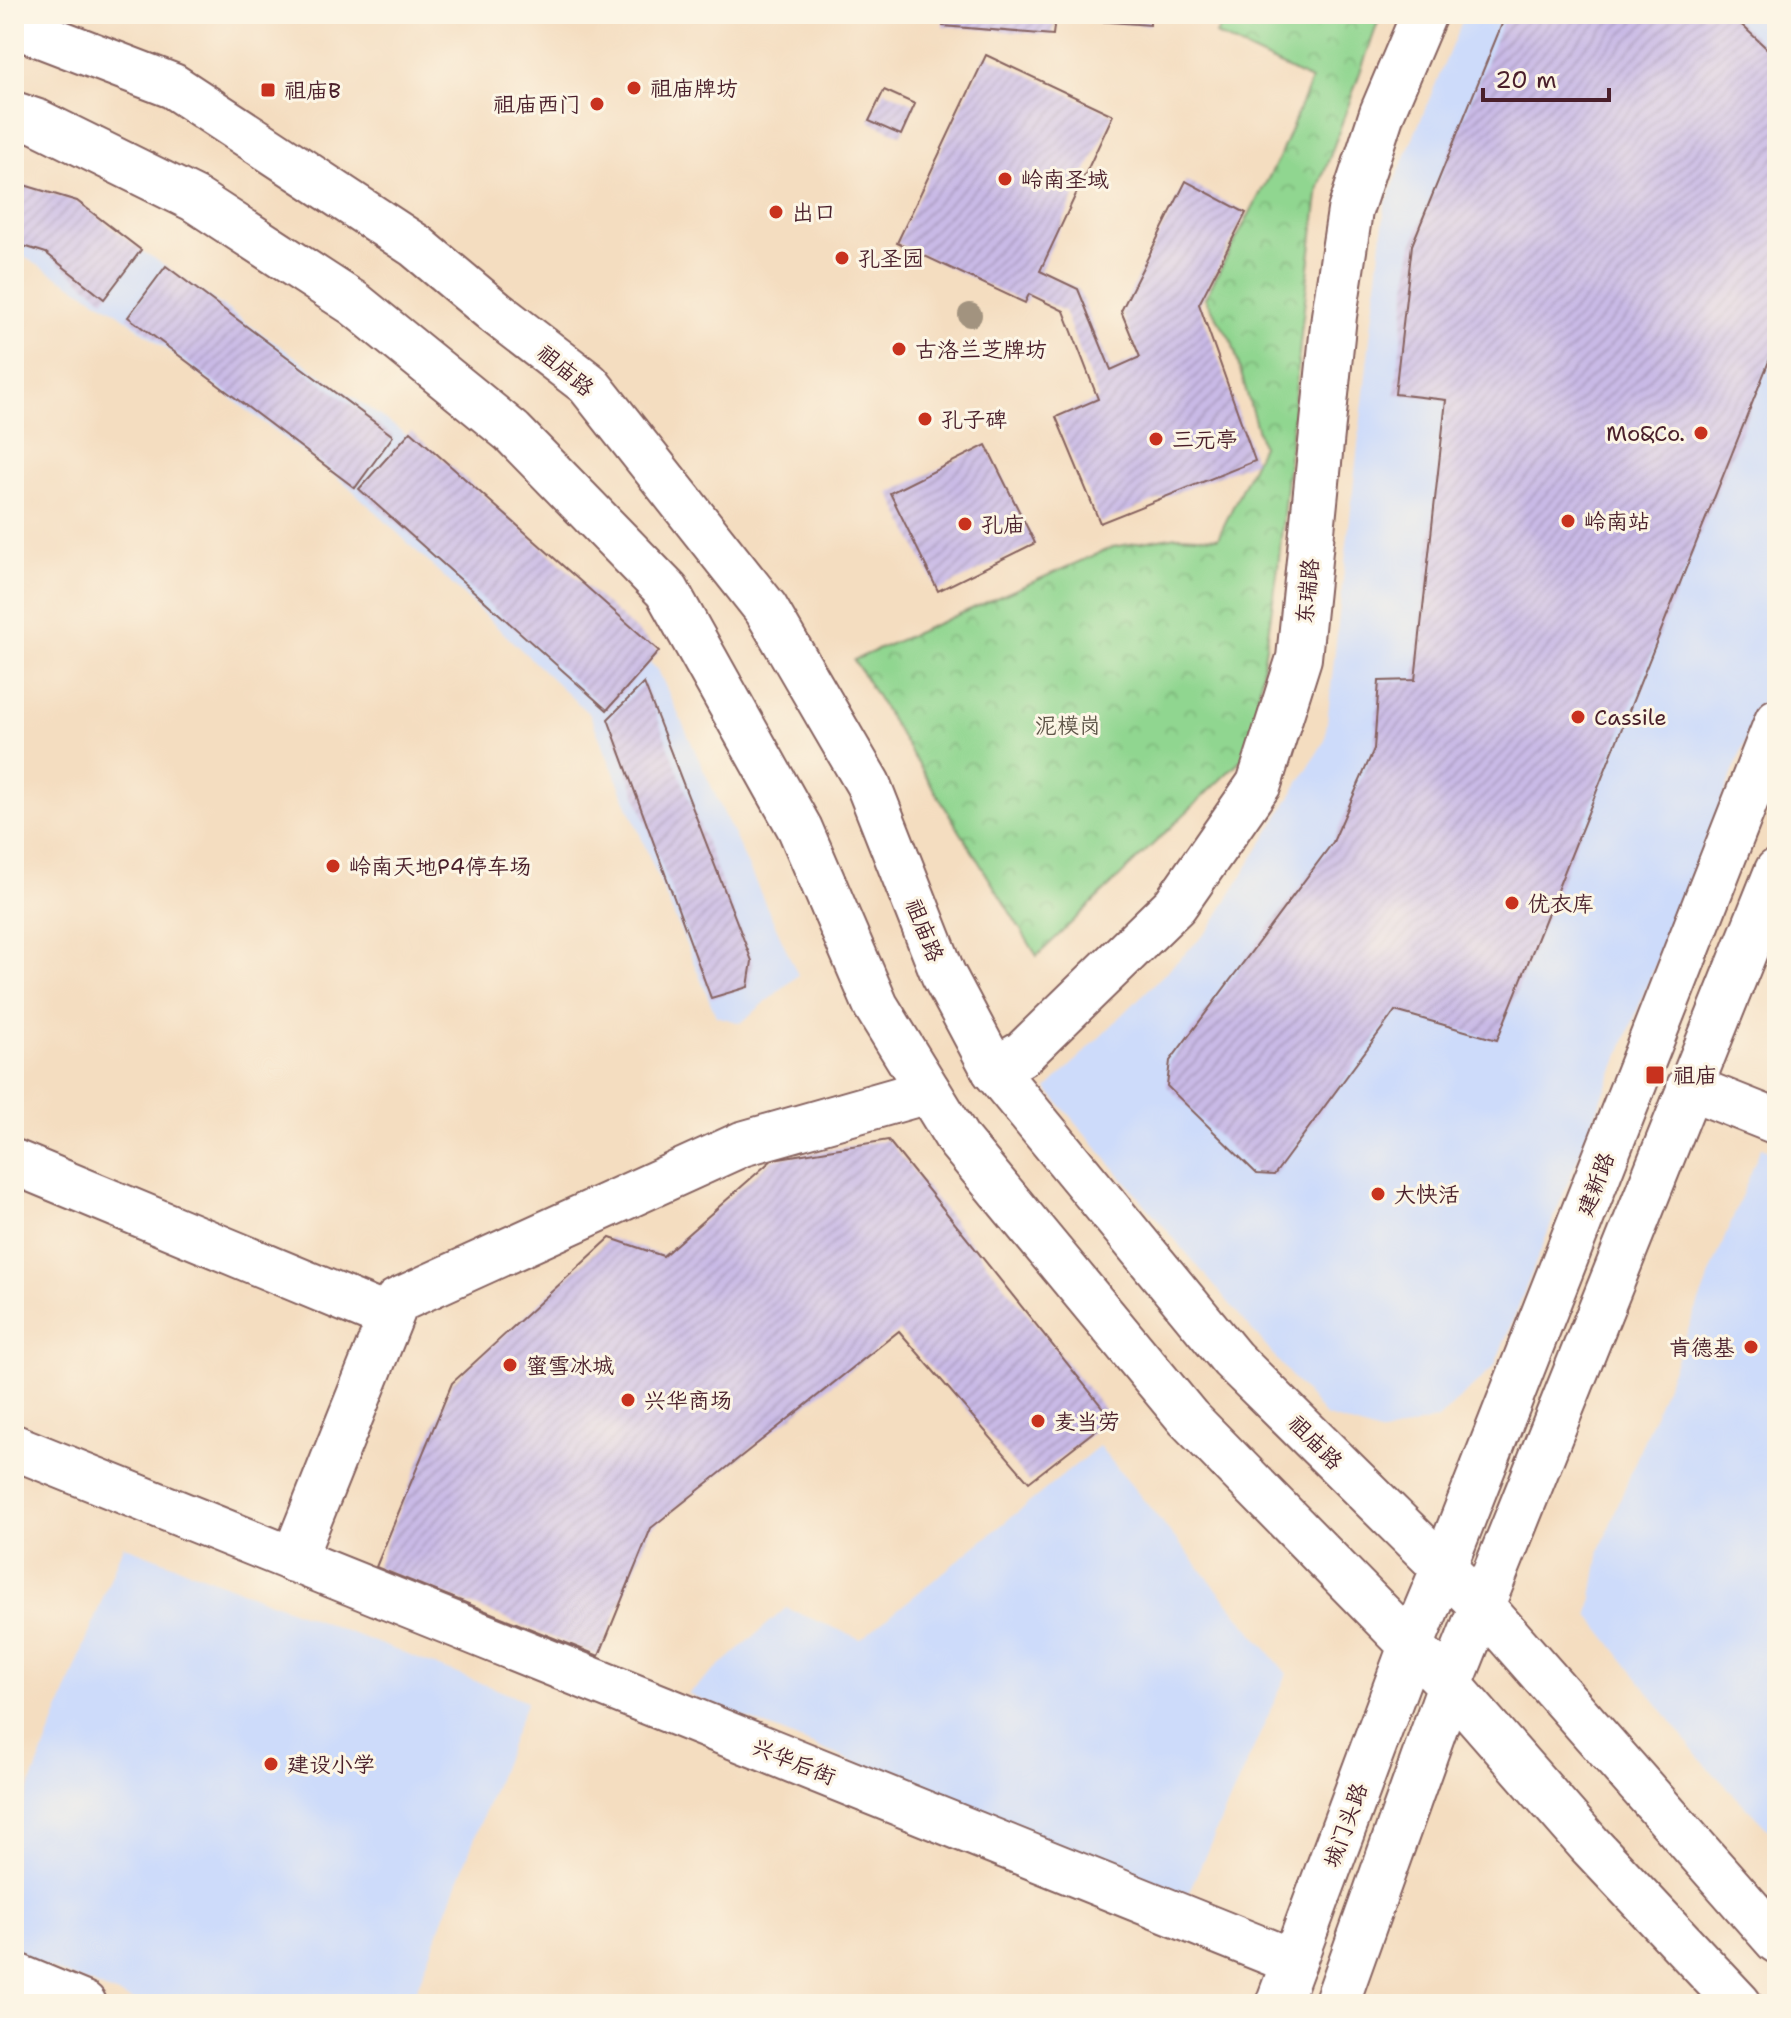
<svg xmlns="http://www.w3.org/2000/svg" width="1791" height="2018" font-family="'Shantell Sans','LXGW WenKai TC',sans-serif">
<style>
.built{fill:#cddbfa}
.park{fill:url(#park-crowns);stroke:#6d7a5e;stroke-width:2}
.building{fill:url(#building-hatch)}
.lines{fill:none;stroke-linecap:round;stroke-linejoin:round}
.minor-casing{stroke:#86625f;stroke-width:48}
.major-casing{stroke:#86625f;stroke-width:48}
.minor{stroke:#fff;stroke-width:44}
.major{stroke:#fff;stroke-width:44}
.tree{fill:#a2937f}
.poi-dot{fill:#c8321e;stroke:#fcf5e5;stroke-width:3}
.labels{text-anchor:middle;stroke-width:6;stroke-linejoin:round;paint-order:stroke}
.poi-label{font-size:22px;fill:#4a1f2b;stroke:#fcf5e5;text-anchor:start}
.street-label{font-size:22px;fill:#4a1f2b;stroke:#fcf5e5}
.park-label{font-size:22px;fill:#5f5649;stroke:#fcf5e5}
</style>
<defs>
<pattern id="park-crowns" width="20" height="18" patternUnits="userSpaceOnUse" patternTransform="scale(2)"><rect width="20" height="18" fill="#90d690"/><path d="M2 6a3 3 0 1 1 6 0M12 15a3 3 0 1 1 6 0" fill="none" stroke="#7eb77c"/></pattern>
<pattern id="building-hatch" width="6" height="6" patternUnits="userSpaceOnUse" patternTransform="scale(2)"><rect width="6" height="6" fill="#c9bae6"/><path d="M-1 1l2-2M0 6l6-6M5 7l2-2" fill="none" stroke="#ae9fc5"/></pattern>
</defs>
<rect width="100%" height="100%" fill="#fcf5e5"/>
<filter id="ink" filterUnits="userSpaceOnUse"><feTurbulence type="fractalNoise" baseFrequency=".0125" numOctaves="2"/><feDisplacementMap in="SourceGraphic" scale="16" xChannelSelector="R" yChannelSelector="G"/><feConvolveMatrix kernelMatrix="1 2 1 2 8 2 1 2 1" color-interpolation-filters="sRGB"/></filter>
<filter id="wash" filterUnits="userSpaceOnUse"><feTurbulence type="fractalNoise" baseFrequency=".006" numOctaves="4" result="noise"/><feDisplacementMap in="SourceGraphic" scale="32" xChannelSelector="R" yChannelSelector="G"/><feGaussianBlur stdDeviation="1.8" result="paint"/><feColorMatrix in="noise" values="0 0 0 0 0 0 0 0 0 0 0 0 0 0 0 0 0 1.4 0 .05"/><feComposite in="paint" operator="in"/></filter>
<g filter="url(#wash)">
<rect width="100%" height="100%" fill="#f4ddc0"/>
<path class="built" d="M1465,14H1777V663L1494,1367L1438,1419L1383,1434L1325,1416L1047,1089L1209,930L1325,740L1385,205Z
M14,181L154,258L400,430L658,670L798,975L741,1023L716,1016L590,715L349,487L117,312L14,251Z
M1761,1147L1777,1153V1839L1701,1760L1589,1615L1600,1550Z
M1099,1446L1287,1674L1186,1898L688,1694L786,1608L861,1639Z
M123,1545L527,1701L411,2004H142L14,1955V1828Z"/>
<path class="park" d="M1225,14H1381L1319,187L1302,324L1278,568L1250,751L1037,956L854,660L1113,547L1177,536L1218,538L1262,446L1232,342L1205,298L1279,158L1311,80L1216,35Z"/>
<g id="blocks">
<path class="building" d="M944,14H1150V25L1055,18L1053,35L943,26Z
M1506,14H1730L1777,58V341L1497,1040L1395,1011L1274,1175L1257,1174L1167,1086L1170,1061L1333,842L1374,749L1379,681L1415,680L1446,400L1395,394L1412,245Z
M986,55L1113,115L1040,271L1078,289L1111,370L1140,357L1121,311L1186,181L1246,213L1199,304L1255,461L1100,523L1056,417L1098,399L1064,311L1029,294L1025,303L897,243Z
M884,90L915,104L901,135L869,121Z
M14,182L77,201L141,250L104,299L46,253L14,243Z
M166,266L393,436L355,488L128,317Z
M411,431L659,651L607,710L359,489Z
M986,445L1035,543L938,591L890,493Z
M644,683L752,961L748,987L711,998L608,719Z
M888,1140L1111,1418L1029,1482L899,1331L651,1528L599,1656L376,1567L452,1383L610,1238L663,1256L773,1159Z"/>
</g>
</g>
<g filter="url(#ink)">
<use href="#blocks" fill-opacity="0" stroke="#86625f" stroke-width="2"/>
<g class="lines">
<g class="minor-casing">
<path id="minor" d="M994,1070L1023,1053L1175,905L1259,784L1299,658L1334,316L1350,211L1382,113L1424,14
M1689,1087L1777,1122
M14,1162L390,1318
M14,1447L1294,1962
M293,1560L397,1301L742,1144L928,1091
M14,1975L84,2004"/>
</g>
<g class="major-casing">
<path id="major" d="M14,25L173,86L416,246L496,313L588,384L766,609L868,784L943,974L994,1070L1232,1359L1481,1605L1777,1941
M14,114L38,122L194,199L355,304L512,432L667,591L800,829L876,1006L959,1141L1188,1418L1450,1685L1589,1844L1739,2004
M1278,2004L1411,1646L1444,1567L1777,721
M1336,2004L1450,1685L1777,871"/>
</g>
<use href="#minor" class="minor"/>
<use href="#major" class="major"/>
</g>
<circle class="tree" cx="970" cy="315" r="12"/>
</g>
<g class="poi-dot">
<circle cx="634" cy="88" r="8"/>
<rect x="260" y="82" width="16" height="16" rx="4"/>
<circle cx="597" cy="104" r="8"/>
<circle cx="1005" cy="179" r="8"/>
<circle cx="776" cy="212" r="8"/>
<circle cx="842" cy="258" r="8"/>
<circle cx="899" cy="349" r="8"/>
<circle cx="925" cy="419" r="8"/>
<circle cx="1701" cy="433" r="8"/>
<circle cx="1156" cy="439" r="8"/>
<circle cx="1568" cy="521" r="8"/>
<circle cx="965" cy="524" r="8"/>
<circle cx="1578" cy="717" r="8"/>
<circle cx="333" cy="866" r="8"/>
<circle cx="1512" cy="903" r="8"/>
<rect x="1645" y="1065" width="20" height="20" rx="4"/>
<circle cx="1378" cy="1194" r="8"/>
<circle cx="1751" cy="1347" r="8"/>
<circle cx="510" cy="1365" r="8"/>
<circle cx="628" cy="1400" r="8"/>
<circle cx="1038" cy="1421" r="8"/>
<circle cx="271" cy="1764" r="8"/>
</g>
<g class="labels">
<g class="poi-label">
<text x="650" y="96">祖庙牌坊</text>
<text x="284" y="98">祖庙B</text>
<text x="581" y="112" text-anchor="end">祖庙西门</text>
<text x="1021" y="187">岭南圣域</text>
<text x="792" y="220">出口</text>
<text x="858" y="266">孔圣园</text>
<text x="915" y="357">古洛兰芝牌坊</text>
<text x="941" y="427">孔子碑</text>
<text x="1685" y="441" text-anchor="end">Mo&amp;Co.</text>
<text x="1172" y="447">三元亭</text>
<text x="1584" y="529">岭南站</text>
<text x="981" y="532">孔庙</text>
<text x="1594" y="725">Cassile</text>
<text x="349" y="874">岭南天地P4停车场</text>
<text x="1528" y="911">优衣库</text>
<text x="1673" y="1083">祖庙</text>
<text x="1394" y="1202">大快活</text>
<text x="1735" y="1355" text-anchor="end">肯德基</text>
<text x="526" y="1373">蜜雪冰城</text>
<text x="644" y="1408">兴华商场</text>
<text x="1054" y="1429">麦当劳</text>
<text x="287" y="1772">建设小学</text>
</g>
<g class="street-label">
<text transform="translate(566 370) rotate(40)" y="8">祖庙路</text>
<text transform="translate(1307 591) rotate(-84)" y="8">东瑞路</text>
<text transform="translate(925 930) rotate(68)" y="8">祖庙路</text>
<text transform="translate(1595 1184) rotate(-69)" y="8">建新路</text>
<text transform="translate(1316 1442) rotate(45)" y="8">祖庙路</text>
<text transform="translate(794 1761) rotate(22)" y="8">兴华后街</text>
<text transform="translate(1345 1825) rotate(-70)" y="8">城门头路</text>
</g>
<g class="park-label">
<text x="1068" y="733">泥模岗</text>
</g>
</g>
<rect width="1791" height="2018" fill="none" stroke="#fcf5e5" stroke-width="48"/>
<path d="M1483 88v12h126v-12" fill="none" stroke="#4a1f2b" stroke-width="4"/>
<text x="1495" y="88" font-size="24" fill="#4a1f2b" stroke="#fcf5e5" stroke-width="6" paint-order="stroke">20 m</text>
</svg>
